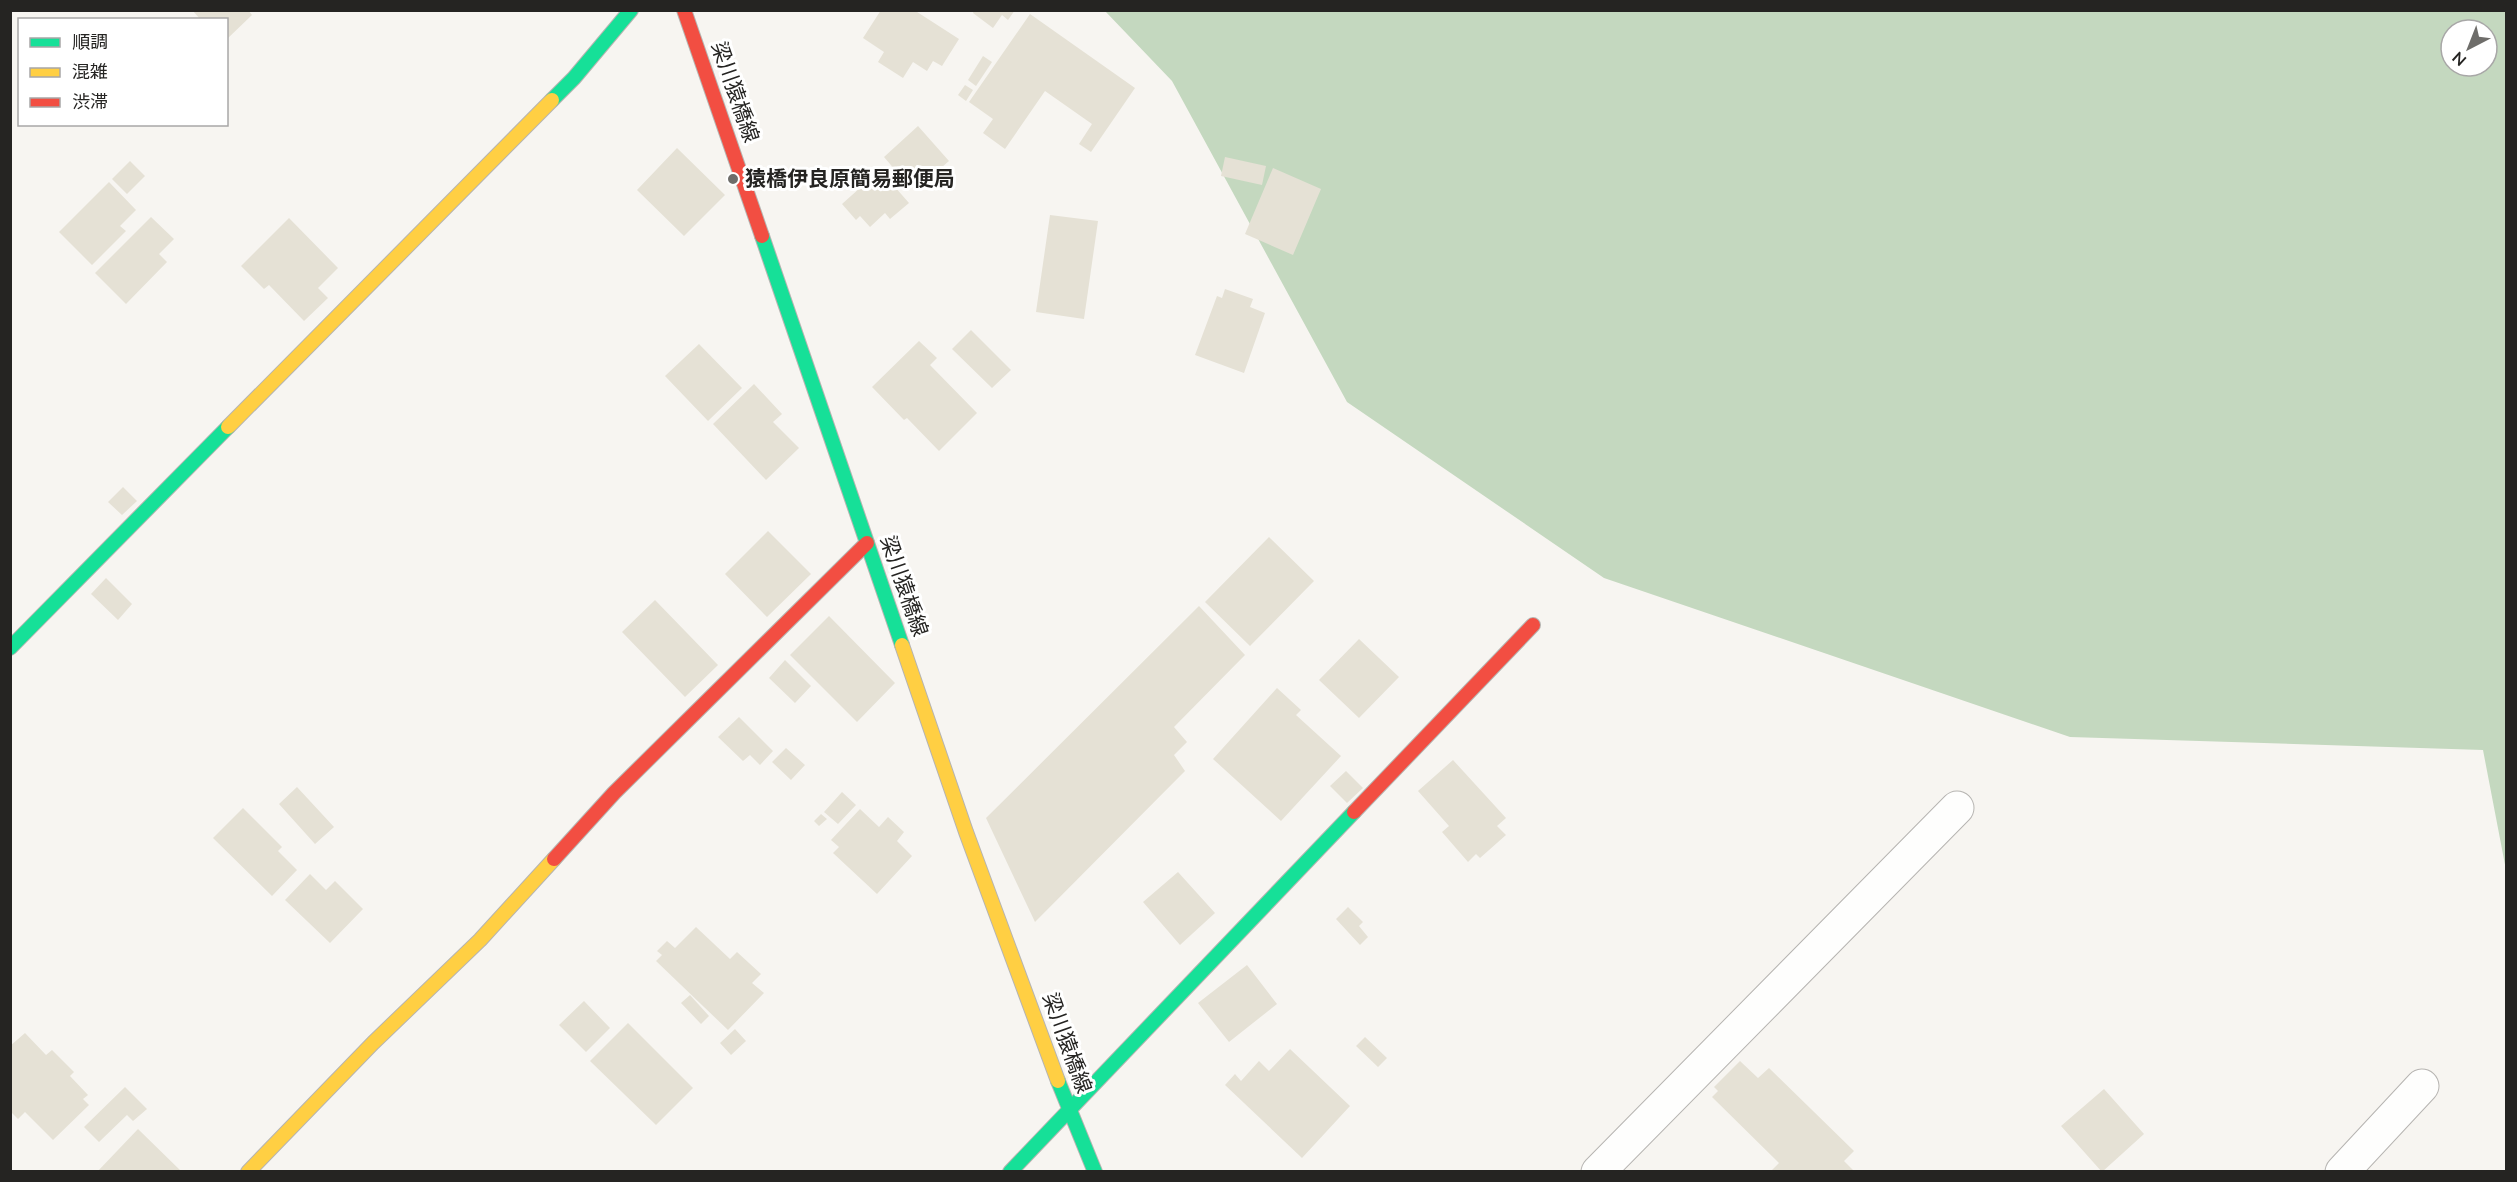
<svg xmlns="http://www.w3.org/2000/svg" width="2517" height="1182" font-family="Mulish,'Noto Sans JP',sans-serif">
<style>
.forest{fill:#c4d8bf;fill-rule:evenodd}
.building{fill:#e5e1d5}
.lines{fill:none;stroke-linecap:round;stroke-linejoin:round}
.street-casing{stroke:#b6b4b1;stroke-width:35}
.fast-casing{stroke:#b6b4b1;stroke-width:16}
.slow-casing{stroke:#b6b4b1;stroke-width:16}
.jam-casing{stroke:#b6b4b1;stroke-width:16}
.street{stroke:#fefefd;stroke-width:33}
.fast{stroke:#16e098;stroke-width:14}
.slow{stroke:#ffcf43;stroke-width:14}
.jam{stroke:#f24e42;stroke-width:14}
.poi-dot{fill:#6e6d6a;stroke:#fff;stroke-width:2}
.labels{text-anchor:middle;stroke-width:6;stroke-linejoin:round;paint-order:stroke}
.street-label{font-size:21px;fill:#252422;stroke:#fff}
.poi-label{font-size:21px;font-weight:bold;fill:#252422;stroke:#fff;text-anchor:start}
</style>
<rect width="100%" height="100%" fill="#f7f5f1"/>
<path class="forest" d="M1105,11H2506V870L2483,750L2070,737L1604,578L1347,402L1172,81ZM2451,30H2487V66H2451Z"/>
<path class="building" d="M192,10H248L252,15L226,40V20H201Z
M881,10L887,12L888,10H914L959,39L942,66L933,61L927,71L913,62L903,78L878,62L884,52L863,38Z
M974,10H1015L1008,20L1002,15L993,28L973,13Z
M1030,14L1135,88L1091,152L1079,144L1092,124L1045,91L1005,149L983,133L993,119L969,102Z
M983,56L992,62L976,86L968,80Z
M965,85L973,90L966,101L958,95Z
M918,126L949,161L942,167L950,177L937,188L931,182L928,185L913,168L902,178L884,157Z
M677,148L725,195L684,236L637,190Z
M1225,157L1266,166L1262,185L1221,176Z
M130,161L145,176L127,194L112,179Z
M1273,168L1321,189L1293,255L1245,234Z
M880,170L909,203L890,219L885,213L870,227L860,216L856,220L842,204Z
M109,182L136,210L120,226L126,231L92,265L59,232Z
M1050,215L1098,221L1084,319L1036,312Z
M151,217L174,239L159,254L167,262L126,304L95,273Z
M289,218L338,268L318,288L328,298L304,321L269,285L264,289L241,266Z
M1225,289L1253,299L1250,307L1265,313L1244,373L1195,355L1217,296L1222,298Z
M971,330L1011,370L992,388L952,349Z
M919,341L937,358L930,365L977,413L939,451L907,418L904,420L872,387Z
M699,344L742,388L708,421L665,376Z
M754,384L782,414L773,422L799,448L766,480L713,424Z
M123,487L137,501L122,515L108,502Z
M768,531L811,574L767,617L725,574Z
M1269,537L1314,581L1250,646L1205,602Z
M106,578L132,604L118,620L91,594Z
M655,600L718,665L685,697L622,632Z
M1199,606L1245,655L1174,727L1187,742L1174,755L1185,771L1035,922L986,818Z
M829,616L895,683L857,722L790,655Z
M1359,639L1399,677L1359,718L1319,680Z
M785,660L811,686L795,703L769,678Z
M1277,688L1301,710L1296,715L1341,756L1281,821L1213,759Z
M739,717L773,751L760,765L750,755L743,761L718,737Z
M786,748L805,765L791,780L772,762Z
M1453,760L1506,818L1497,826L1506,835L1480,858L1476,854L1468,862L1442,832L1449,826L1418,791Z
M1346,771L1363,788L1347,803L1330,786Z
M297,787L334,827L315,844L279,804Z
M842,792L856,805L838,824L824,812Z
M243,808L282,847L278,851L297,870L272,896L213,838Z
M860,809L879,827L888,817L904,832L897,841L912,856L877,894L833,853L839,847L831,840Z
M821,814L827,819L819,826L814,821Z
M1178,872L1215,913L1180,945L1143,902Z
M310,874L326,890L335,881L363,909L330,943L285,900Z
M1348,907L1363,922L1359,926L1368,937L1360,945L1336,919Z
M696,927L730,959L737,952L761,974L752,983L764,993L728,1030L656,961L662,955L657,951L667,941L675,948Z
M1247,965L1277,1004L1229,1042L1198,1003Z
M690,995L709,1016L701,1024L681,1003Z
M584,1001L610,1028L586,1052L559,1025Z
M628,1023L693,1088L656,1125L590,1061Z
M735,1029L746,1041L731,1055L720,1043Z
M25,1033L46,1055L52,1050L74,1072L70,1076L88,1095L83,1099L89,1105L53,1140L25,1112L18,1119L10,1111V1046Z
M1365,1037L1387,1058L1378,1067L1356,1046Z
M1290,1049L1350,1106L1302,1158L1225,1085L1235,1074L1241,1081L1259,1061L1269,1071Z
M1740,1061L1758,1078L1769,1068L1854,1151L1844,1161L1855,1172H1770L1779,1163L1712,1097L1718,1091L1714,1087Z
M125,1087L147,1109L133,1121L127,1115L99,1142L84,1127Z
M2104,1089L2144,1134L2102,1172L2061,1126Z
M138,1129L182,1172H97Z"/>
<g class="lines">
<g class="street-casing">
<path id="street" d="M1598,1172L1957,808
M2342,1172L2422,1086"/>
</g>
<g class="fast-casing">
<path id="fast" d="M552,100L574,78L631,10
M762,236L902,645
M10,648L228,427
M1058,1081L1095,1172
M1010,1172L1354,812"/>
</g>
<g class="slow-casing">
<path id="slow" d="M228,427L552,100
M902,645L966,832L1058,1081
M248,1172L373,1043L480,940L554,859"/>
</g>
<g class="jam-casing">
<path id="jam" d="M684,10L762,236
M1354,812L1533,625
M554,859L614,793L867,543"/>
</g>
<use href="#street" class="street"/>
<use href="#fast" class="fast"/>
<use href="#slow" class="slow"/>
<use href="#jam" class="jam"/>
</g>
<circle class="poi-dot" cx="733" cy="179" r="6"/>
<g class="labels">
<g class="street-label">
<text transform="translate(735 92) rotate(71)" y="7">梁川猿橋線</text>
<text transform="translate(904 586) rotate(71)" y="7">梁川猿橋線</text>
<text transform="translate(1067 1043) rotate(70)" y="7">梁川猿橋線</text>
</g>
<g class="poi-label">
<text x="745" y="186">猿橋伊良原簡易郵便局</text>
</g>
</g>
<rect width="2517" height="1182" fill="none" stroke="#252422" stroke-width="24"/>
<rect x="18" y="18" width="210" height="108" fill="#ffffff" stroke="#a8a7a7" stroke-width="1.5"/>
<rect x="30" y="38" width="30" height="9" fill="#16e098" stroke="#a8a7a7" stroke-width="1.5"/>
<text x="72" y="48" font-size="18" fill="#252422">順調</text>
<rect x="30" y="68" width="30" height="9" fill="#ffcf43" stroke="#a8a7a7" stroke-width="1.5"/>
<text x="72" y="78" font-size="18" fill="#252422">混雑</text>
<rect x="30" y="98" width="30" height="9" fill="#f24e42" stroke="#a8a7a7" stroke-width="1.5"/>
<text x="72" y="108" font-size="18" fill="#252422">渋滞</text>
<g transform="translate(2469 48) rotate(222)"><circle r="28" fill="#ffffff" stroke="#a8a7a7" stroke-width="1.5"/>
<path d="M0-4.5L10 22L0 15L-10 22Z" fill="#6e6d6a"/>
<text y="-9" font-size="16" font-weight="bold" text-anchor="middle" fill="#252422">N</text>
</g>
</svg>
